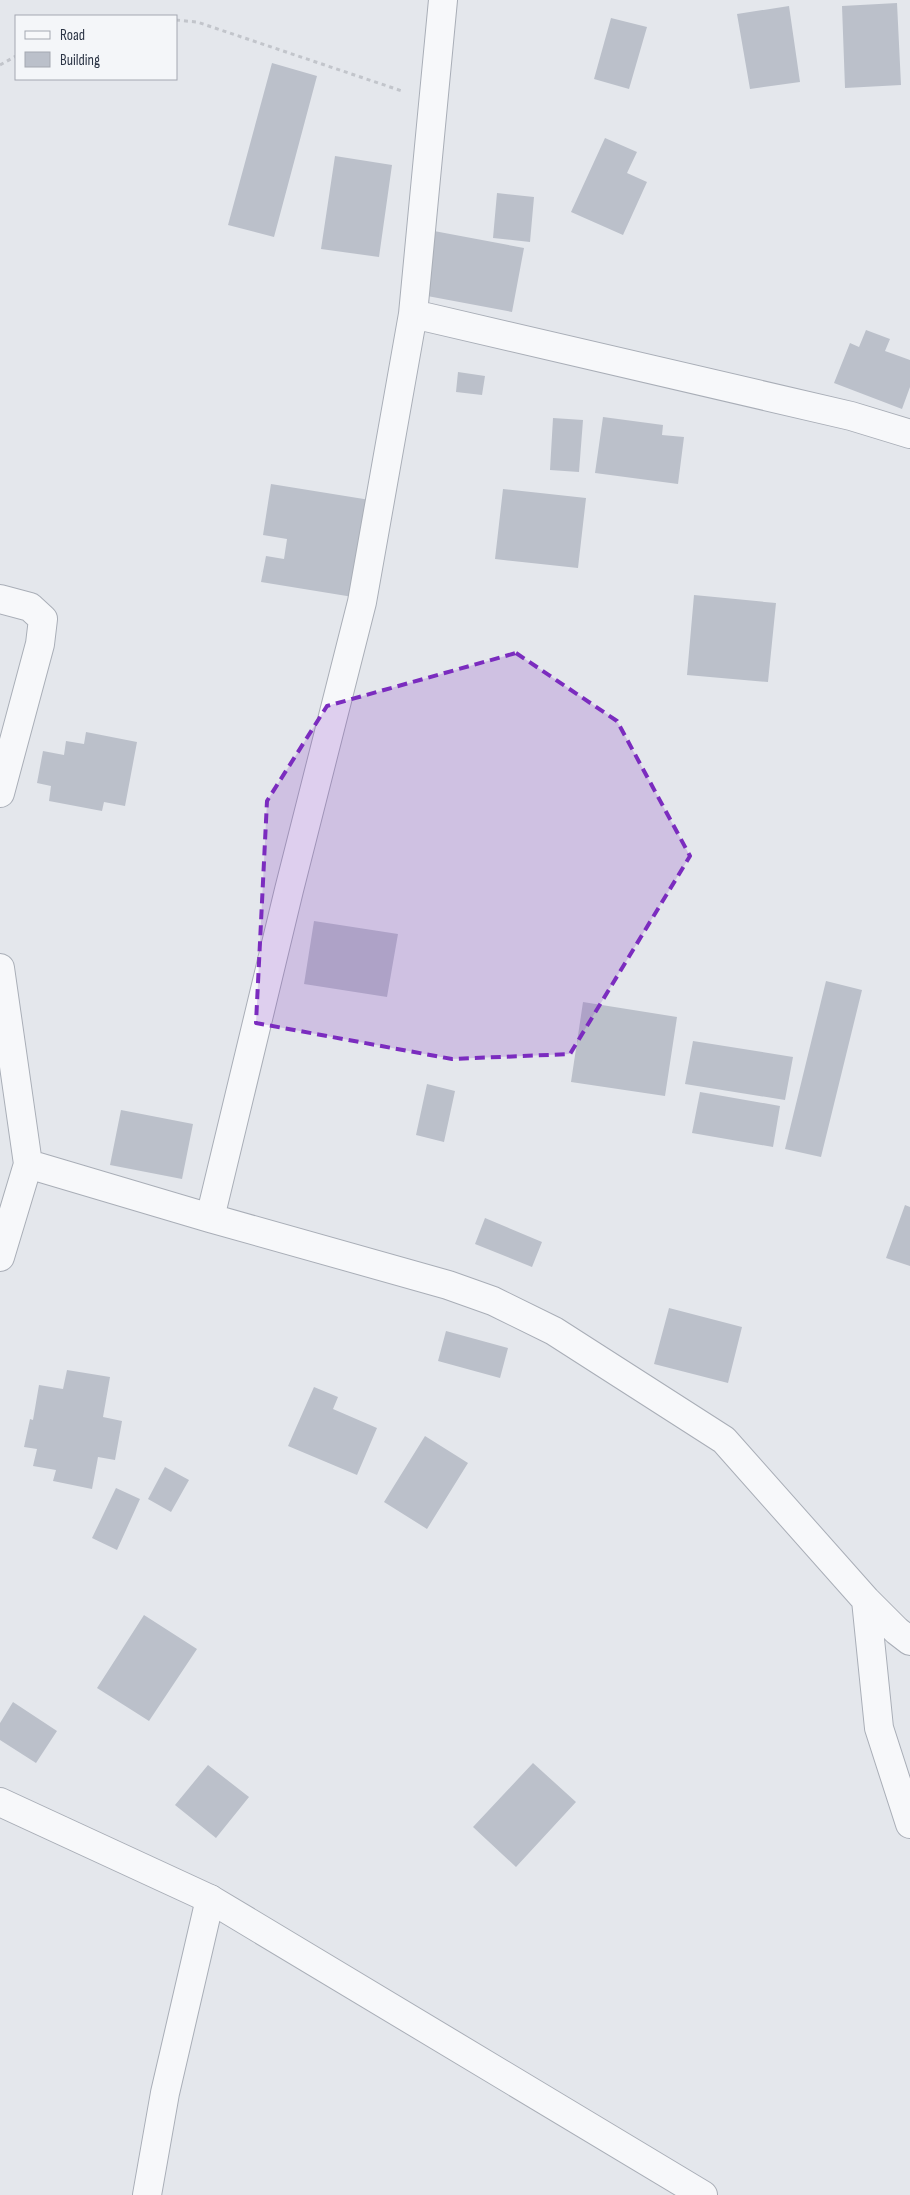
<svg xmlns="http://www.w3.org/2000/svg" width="910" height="2195" font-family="'Sofia Sans Condensed',sans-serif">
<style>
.building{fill:#bbc0ca}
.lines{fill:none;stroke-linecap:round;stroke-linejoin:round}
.minor-casing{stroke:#a9aeb7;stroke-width:30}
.tertiary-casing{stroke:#a9aeb7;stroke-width:30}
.path{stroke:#c2c5cb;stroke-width:3;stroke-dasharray:4 4;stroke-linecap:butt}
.minor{stroke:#f7f8fa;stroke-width:28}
.tertiary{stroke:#f7f8fa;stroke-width:28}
.marked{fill:#7b2cbf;fill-opacity:0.2;stroke:#7b2cbf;stroke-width:4;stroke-dasharray:10 6;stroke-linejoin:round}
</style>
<rect width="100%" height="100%" fill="#e4e7ec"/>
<path class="building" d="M897,3L901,85L845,88L842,6Z
M789,6L800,82L750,89L737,14Z
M611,18L647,27L629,89L594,79Z
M272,63L317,76L274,237L228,225Z
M605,138L637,152L627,173L647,182L623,235L571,212Z
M335,156L392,165L379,257L321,249Z
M497,193L534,197L530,242L493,238Z
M434,231L524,248L512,312L422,295Z
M866,330L890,339L885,351L910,360V387L902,409L834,383L850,343L859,347Z
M458,372L485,376L482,395L456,392Z
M603,417L663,425L662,435L684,437L678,484L595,473Z
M553,418L583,420L579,472L550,470Z
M271,484L370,500L353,597L261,582L266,556L284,559L287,539L263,535Z
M503,489L586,498L578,568L495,559Z
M694,595L776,603L768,682L687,675Z
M86,732L137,742L125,806L104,802L102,811L49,801L51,786L37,783L43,751L64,755L66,741L84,744Z
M314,921L398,934L387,997L304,984Z
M826,981L862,990L821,1157L785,1149Z
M583,1002L677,1017L665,1096L571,1082Z
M693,1041L793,1057L785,1100L685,1084Z
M427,1084L455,1091L444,1142L416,1135Z
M700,1092L780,1106L773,1147L692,1133Z
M121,1110L193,1124L182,1179L110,1165Z
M905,1205L910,1207V1266L886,1258Z
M485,1218L542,1242L532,1267L475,1244Z
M669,1308L742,1327L728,1383L654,1364Z
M446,1331L508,1348L500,1378L438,1361Z
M67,1370L110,1377L103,1417L122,1421L115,1460L98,1457L92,1489L53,1481L56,1470L33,1466L37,1449L24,1447L30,1419L33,1420L39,1385L63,1389Z
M314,1387L338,1397L333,1409L377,1428L357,1475L288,1446Z
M425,1436L468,1463L427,1529L384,1502Z
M165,1467L189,1480L171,1512L148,1499Z
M116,1488L140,1499L117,1550L92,1538Z
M144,1615L197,1649L149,1721L97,1688Z
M13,1702L57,1731L36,1763L0,1740V1723Z
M533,1763L576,1802L516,1867L473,1827Z
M208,1765L249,1797L216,1838L175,1805Z"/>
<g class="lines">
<g class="minor-casing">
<path id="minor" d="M413,314L851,416L910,434
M0,599L30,607L43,619L40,644L0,793
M0,968L28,1164L0,1257
M28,1164L210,1218L448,1285L493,1301L554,1331L724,1440L866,1600L897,1631L910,1641
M210,1218L289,890L362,602L413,314L443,0
M866,1600L879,1728L910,1824
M147,2195L165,2093L210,1899"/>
</g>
<g class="tertiary-casing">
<path id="tertiary" d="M0,1802L210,1899L703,2195"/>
</g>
<path class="path" d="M176,20L197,22L402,91
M0,65L16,56"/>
<use href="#minor" class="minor"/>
<use href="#tertiary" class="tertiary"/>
</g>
<path class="marked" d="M516,653L617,721L690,856L570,1054L452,1059L256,1023L267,801L327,706Z"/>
<rect x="15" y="15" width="162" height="65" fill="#f4f6f9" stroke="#a4a8b1"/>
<rect x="25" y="31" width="25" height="8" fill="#f7f8fa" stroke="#a4a8b1"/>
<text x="60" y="40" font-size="15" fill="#2b3445">Road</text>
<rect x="25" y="52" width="25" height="15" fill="#bbc0ca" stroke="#a4a8b1"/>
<text x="60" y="65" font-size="15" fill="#2b3445">Building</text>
</svg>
